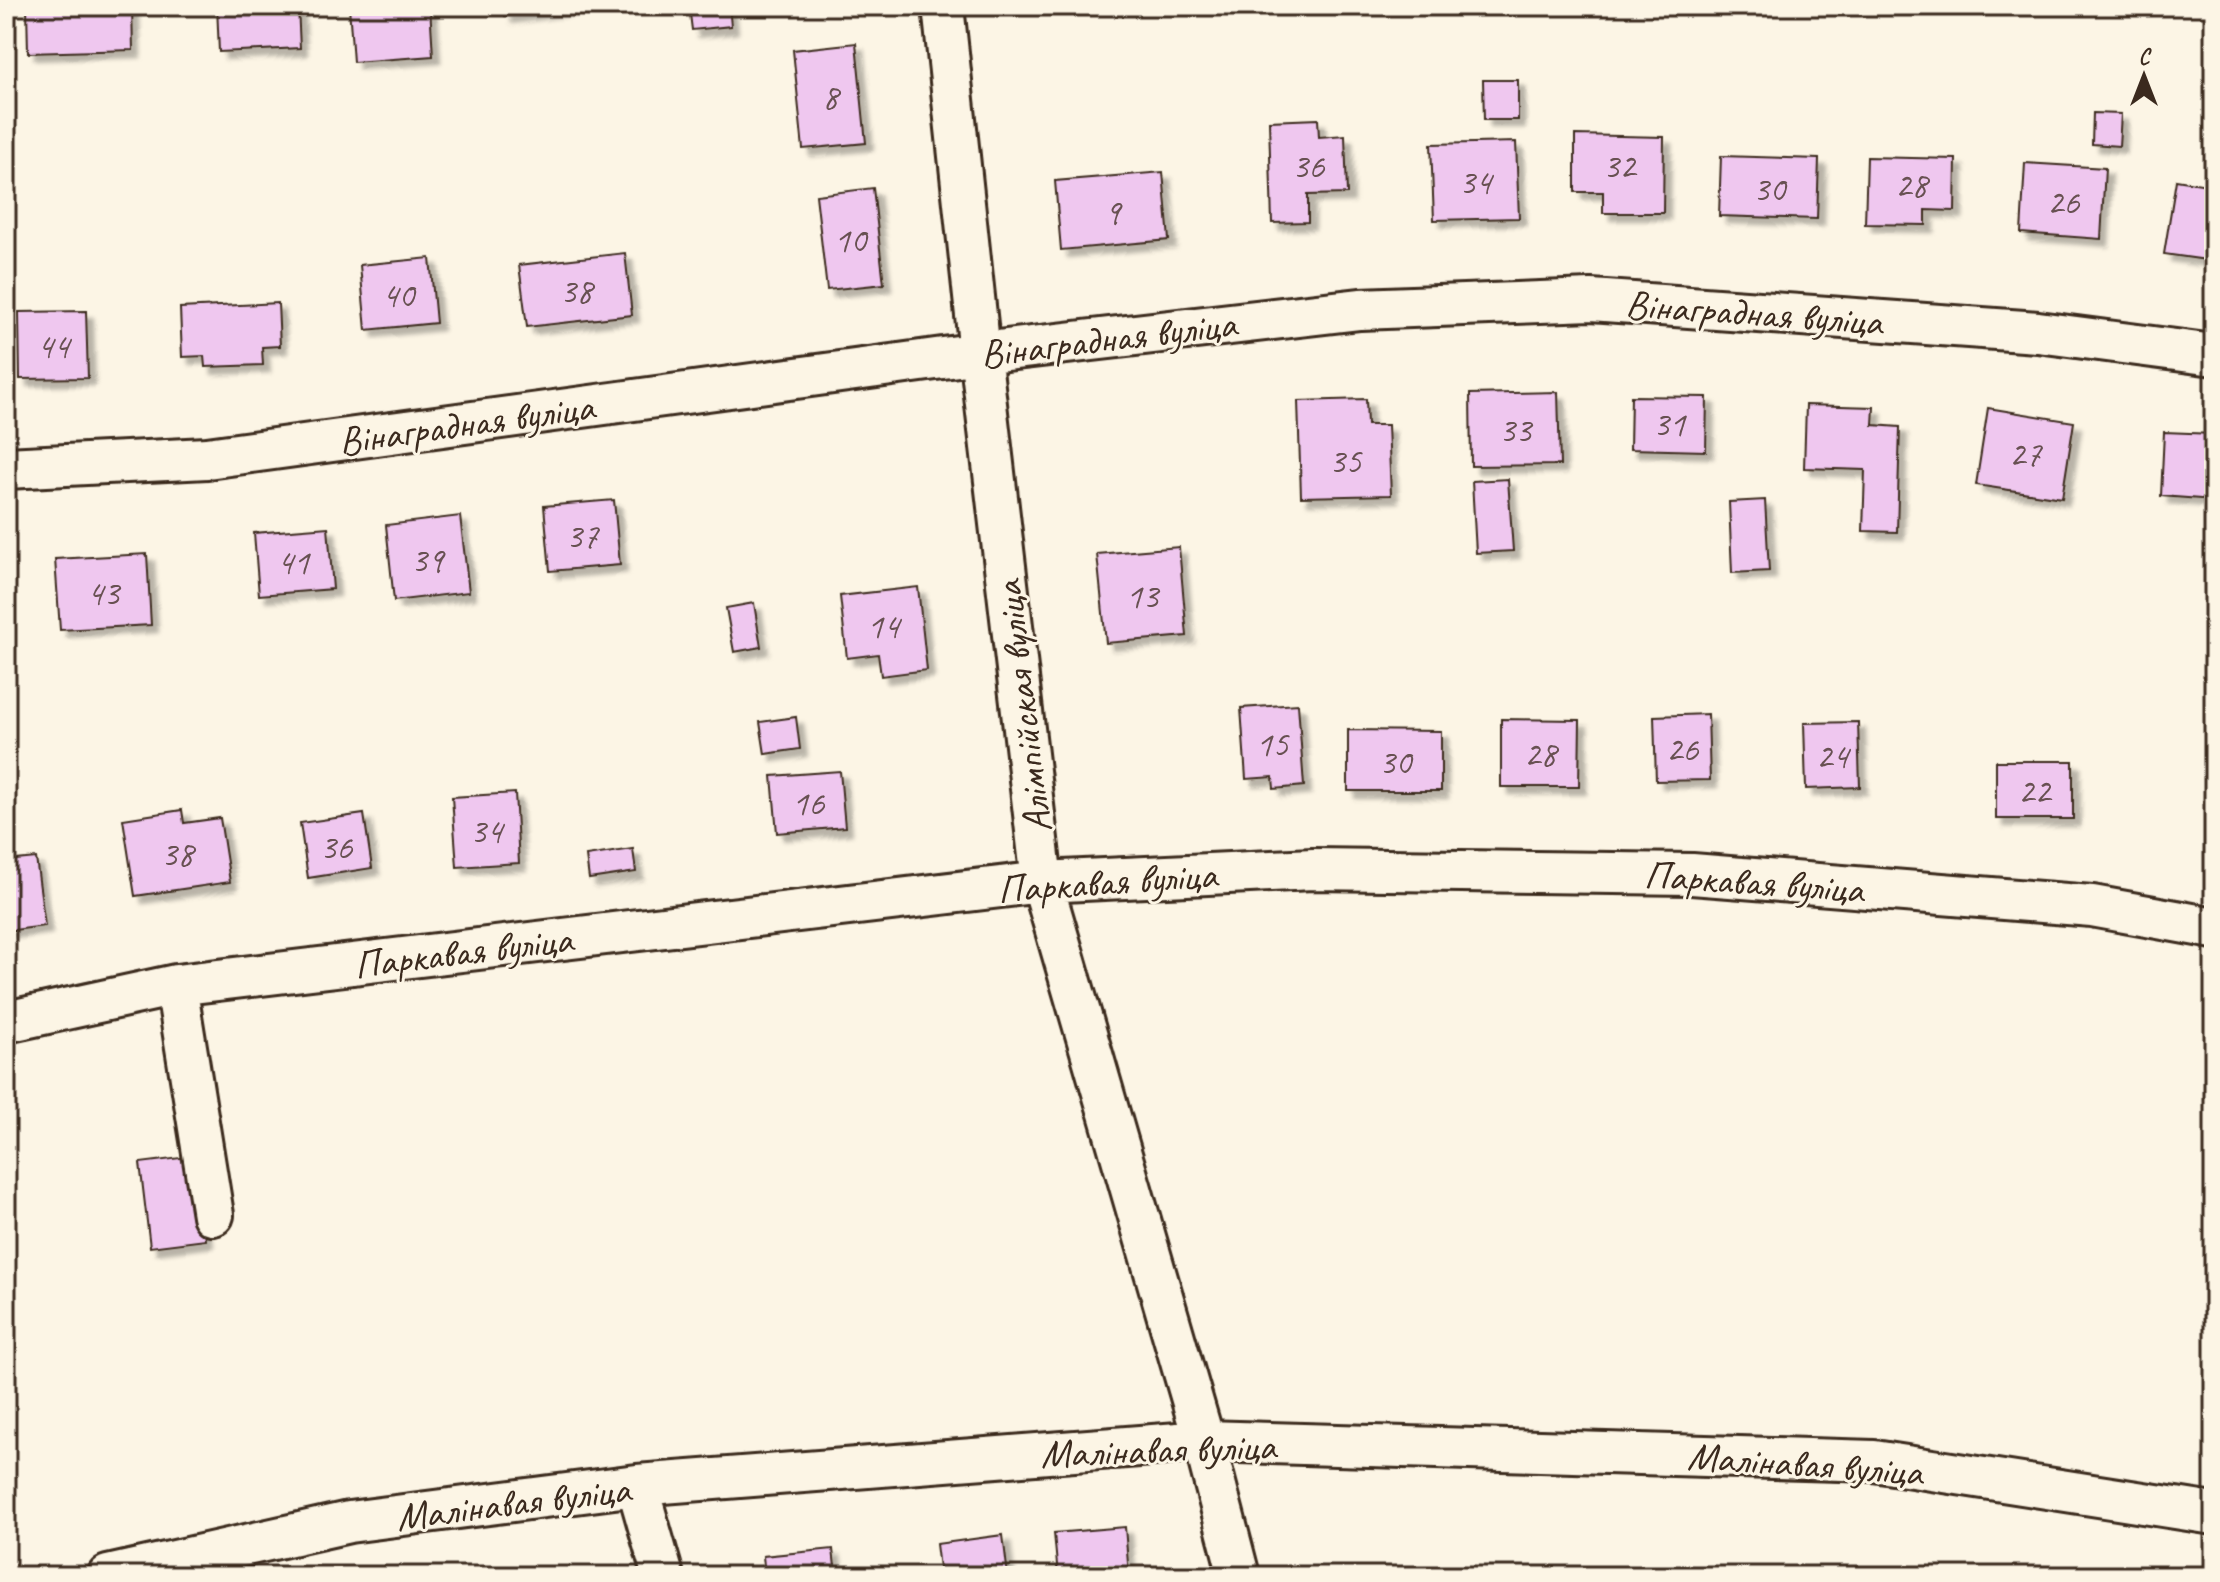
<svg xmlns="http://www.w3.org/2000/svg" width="2220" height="1582" font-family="Caveat,sans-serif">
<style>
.building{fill:#efc7ef;stroke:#3b2a1e;stroke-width:2;filter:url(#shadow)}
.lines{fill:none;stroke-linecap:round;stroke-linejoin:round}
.minor-casing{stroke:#3b2a1e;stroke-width:46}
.minor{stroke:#fcf5e5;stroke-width:40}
.labels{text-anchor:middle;stroke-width:6;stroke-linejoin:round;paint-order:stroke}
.number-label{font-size:36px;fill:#685152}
.street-label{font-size:40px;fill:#3b2a1e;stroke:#fcf5e5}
</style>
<defs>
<filter id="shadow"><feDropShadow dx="7" dy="7" stdDeviation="2" flood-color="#0004"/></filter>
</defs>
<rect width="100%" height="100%" fill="#fcf5e5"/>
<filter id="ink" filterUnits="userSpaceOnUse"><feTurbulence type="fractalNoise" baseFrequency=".0125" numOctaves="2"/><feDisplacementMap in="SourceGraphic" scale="16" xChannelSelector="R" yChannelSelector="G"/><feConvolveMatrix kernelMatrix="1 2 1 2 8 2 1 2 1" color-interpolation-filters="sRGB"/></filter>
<g filter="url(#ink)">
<path class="building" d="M27,6H132L133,50L28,53Z
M217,6H298L300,48L219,52Z
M349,6H430L433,56L353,62Z
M503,6H582L505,16Z
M689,6H729L731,26L692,30Z
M856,43L866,143L803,149L793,50Z
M1483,80H1518V120H1484Z
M2093,113L2121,114L2119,146L2092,144Z
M1318,119L1319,137L1345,135L1347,194L1308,195V222L1272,223L1269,121Z
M1575,135L1664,137L1663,213H1603V192H1575Z
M1516,142L1519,218L1434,220L1431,144Z
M1721,156L1819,159L1817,219L1719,216Z
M1867,157L1956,159L1955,211L1926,210V225L1865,224Z
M2025,163L2105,168L2101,239L2021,233Z
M1163,172L1169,240L1061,250L1055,181Z
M2176,180L2214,186V261L2164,254Z
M873,188L884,284L827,290L816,195Z
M625,253L632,315L527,327L519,265Z
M430,258L436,323L366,330L360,265Z
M278,303L280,346L262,347L263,365L205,367L204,356L182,357L180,308Z
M86,311L88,378L20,379L19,312Z
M1558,392L1560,465L1471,466L1470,394Z
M1631,396L1707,397L1706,451L1630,449Z
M1366,399L1367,425H1388L1391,495L1301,497L1298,401Z
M1806,405L1874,407L1873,425L1900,427L1897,532L1863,531L1865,470L1804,468Z
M1988,408L2074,422L2062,498L1976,485Z
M2164,432L2214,434V500L2161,496Z
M1508,479L1513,551L1476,553L1472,481Z
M614,500L620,565L550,571L544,506Z
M1765,500L1769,571L1732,573L1729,502Z
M460,516L469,592L394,601L386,525Z
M328,527L333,589L259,595L254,533Z
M1179,547L1187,636L1106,643L1097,554Z
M147,554L151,625L60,630L55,559Z
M918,587L927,670L881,676L878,654L847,658L840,596Z
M754,603L761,647L734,652L726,608Z
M1298,704L1304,786L1274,789L1273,777L1246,779L1241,708Z
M1708,714L1710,780L1656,781L1654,716Z
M796,717L800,749L765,754L760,722Z
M1501,719L1580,720L1579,787H1501Z
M1858,722L1860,787L1806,789L1804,723Z
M1348,730L1441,731V791H1348Z
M1996,761H2073V819H1996Z
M840,771L845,827L777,833L772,776Z
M515,793L519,863L457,867L452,797Z
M182,810L184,823L220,818L230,882L135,896L123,819Z
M364,814L372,868L308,878L300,823Z
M633,849L636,872L589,879L586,856Z
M36,858L45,926L6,931V861Z
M196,1156L206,1240L150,1247L140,1163Z
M1125,1527L1129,1576H1058L1054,1533Z
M1003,1535L1008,1576H940L936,1544Z
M833,1549L836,1576H765L763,1556Z"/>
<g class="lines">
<g class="minor-casing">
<path id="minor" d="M943,6L980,353L1042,882L1204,1441L1239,1576
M6,468L207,458L980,353L1360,309L1591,300L2038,332L2214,355
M176,985L213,1215
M6,1022L176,985L1042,882L1313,869L1692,874L2092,906L2214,928
M637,1485L663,1576
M108,1576L349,1522L637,1485L1204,1441L1874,1461L2214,1514"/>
</g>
<use href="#minor" class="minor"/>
</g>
</g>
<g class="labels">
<g class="number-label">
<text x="830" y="109">8</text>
<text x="1308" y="178">36</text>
<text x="1619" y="178">32</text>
<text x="1475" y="194">34</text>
<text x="1911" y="197">28</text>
<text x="1769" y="201">30</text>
<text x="2063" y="214">26</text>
<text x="1112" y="224">9</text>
<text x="850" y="252">10</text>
<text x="576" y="303">38</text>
<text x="398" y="307">40</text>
<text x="53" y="358">44</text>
<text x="1669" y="436">31</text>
<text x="1515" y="442">33</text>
<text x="2025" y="466">27</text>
<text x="1345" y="473">35</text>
<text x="582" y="548">37</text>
<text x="427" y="572">39</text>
<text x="293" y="574">41</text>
<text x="103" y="605">43</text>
<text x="1142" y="608">13</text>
<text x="883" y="638">14</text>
<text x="1272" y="756">15</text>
<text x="1682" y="761">26</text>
<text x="1540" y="766">28</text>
<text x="1832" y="768">24</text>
<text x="1395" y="774">30</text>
<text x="2034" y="803">22</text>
<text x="808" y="815">16</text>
<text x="486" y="843">34</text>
<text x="336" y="859">36</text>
<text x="177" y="866">38</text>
</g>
<g class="street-label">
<text transform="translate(1754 312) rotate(4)" y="14">Вінаградная вуліца</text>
<text transform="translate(1108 338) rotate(-7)" y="14">Вінаградная вуліца</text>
<text transform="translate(466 423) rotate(-8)" y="14">Вінаградная вуліца</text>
<text transform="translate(1022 707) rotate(-97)" y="14">Алімпійская вуліца</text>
<text transform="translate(1107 881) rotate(-4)" y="14">Паркавая вуліца</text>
<text transform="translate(1754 881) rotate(4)" y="14">Паркавая вуліца</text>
<text transform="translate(463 951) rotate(-7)" y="14">Паркавая вуліца</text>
<text transform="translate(1158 1449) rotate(-2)" y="14">Малінавая вуліца</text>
<text transform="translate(1805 1463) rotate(4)" y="14">Малінавая вуліца</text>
<text transform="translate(513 1502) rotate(-7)" y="14">Малінавая вуліца</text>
</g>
</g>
<rect width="2220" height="1582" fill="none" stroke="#fcf5e5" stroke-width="32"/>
<rect x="16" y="16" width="2188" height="1550" fill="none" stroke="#3b2a1e" stroke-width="3" filter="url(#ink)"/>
<g transform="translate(2144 76)" stroke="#fcf5e5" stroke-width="6" paint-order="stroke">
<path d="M0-6L14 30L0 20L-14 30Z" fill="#3b2a1e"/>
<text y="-12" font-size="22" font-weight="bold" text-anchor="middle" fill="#3b2a1e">С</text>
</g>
</svg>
